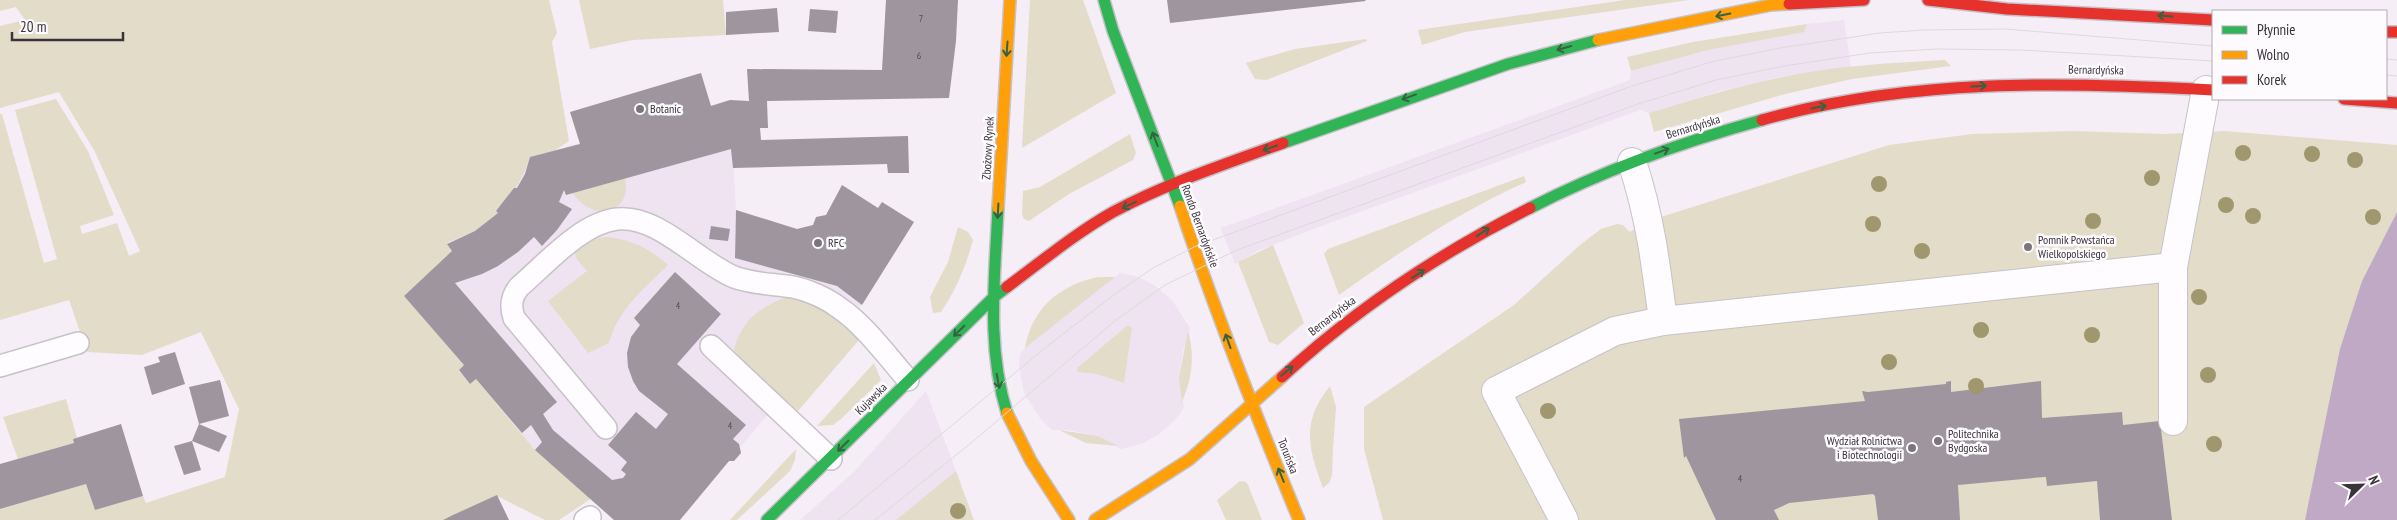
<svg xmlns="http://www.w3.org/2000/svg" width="2397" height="520" font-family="'PT Sans Narrow',sans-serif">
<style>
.built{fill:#efe2f1;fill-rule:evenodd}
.green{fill:#e2dcc8}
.water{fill:#bfa9c4}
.building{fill:#9e959f}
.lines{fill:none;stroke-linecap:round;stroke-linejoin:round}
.lane-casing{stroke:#c7c2c8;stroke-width:24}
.street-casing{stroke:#c7c2c8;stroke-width:30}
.fast-casing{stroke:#c7c2c8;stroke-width:14}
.slow-casing{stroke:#c7c2c8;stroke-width:14}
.jam-casing{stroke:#c7c2c8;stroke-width:14}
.lane{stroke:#fefcfe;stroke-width:21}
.street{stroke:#fefcfe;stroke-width:28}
.fast{stroke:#30b455;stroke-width:11}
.slow{stroke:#ff9f0a;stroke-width:11}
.jam{stroke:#e5322d;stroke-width:11}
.tram{stroke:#dcdadc;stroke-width:1}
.tree{fill:#a0976f}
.oneway{stroke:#366143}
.poi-dot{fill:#7b757c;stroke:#fefbff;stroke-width:2}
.labels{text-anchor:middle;stroke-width:5;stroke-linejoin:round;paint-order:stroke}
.number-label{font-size:10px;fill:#524c53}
.street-label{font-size:12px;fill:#39343a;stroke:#fefbff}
.poi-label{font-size:12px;fill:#39343a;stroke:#fefbff;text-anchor:start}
</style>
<rect width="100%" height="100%" fill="#f5eef6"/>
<path class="built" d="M1844,20L1851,67L1780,77L1720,91L1649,113L1640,110L1324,225L1257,251L1235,264L1220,226L1224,227L1630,80L1631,71L1708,50L1803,32L1807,24Z
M730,100L736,210L735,257L837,286L862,305L740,447L741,453L734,461H729L680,520H617L535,450L477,379L470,384L459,370L464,365L404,296L452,251L447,244L462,238L498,213L496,211L530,157Z
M1120,273L1138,277L1154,285L1172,300L1190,328L1183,351L1179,378L1184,408L1174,421L1158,435L1141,444L1121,449L1098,436L1068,430H1052L1040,418L1024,393L1019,365L1020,354L1025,348ZM1128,325L1132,328L1124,383L1097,374L1079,372L1077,368Z
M926,391L956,471L896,520H800L854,472Z"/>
<path class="green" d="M0,0H549L557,33L552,42L569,141L554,151L530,157C523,180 512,194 496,211L498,213L475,231L447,243L452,251L404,296L464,365L459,371L470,384L476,379L535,450L592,498L559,520H545L497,496L443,520H0V509L86,484L95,510L143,496L146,503L225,477L239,409L201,332L142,355L87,352L69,300L0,320V114H2L44,263L57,259L15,110L56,99L88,151L114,215L80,226L82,234L117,223L129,256L140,251L95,152L59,92L0,108V26L25,20L16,7L0,11Z
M579,0H723L726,35L633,40L590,49Z
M1030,0H1083L1116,93L1022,148Z
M1625,0H1689L1465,32L1422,45L1418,30Z
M1807,24L1804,32L1708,50L1631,71L1627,57L1693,42Z
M1366,39L1367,41L1266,80L1255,79L1246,63L1295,49Z
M1945,60L1951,66L1852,79L1785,94L1654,132L1649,113C1692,100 1734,87 1778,78C1832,66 1889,63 1945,60Z
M2074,131L2164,134L2225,131L2397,145V212L2362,281L2326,424L2305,520H1383L1364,449V407L1514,305L1580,245L1601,229L1617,224L1623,225L1630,232L1645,222L1889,145L1972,134Z
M1130,134L1136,153L1133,160L1069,194L1029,221L1024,219L1022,214L1023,191L1040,187Z
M1524,176L1526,182C1459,212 1398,253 1339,295L1324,254L1328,249Z
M625,178C633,216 589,221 573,193Z
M958,227L968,232L973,240C966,266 956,290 941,312L933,313L930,297L948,262Z
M605,237C629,239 650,248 668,265C645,288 617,310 609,343L588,353L548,301L587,271L576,258L575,252C582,241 593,239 605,237Z
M1273,245L1304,323L1278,345L1269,342L1238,262Z
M1098,277H1115L1025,348C1032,308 1060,285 1098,277Z
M786,297C817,299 838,319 859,340L798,411L736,356L734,350C741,321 759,308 786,297Z
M1128,325L1132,328L1124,383L1097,374L1078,372L1077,368Z
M1188,331C1195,356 1192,379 1182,402L1179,378Z
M874,363L881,380L841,419L833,425L817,426Z
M1330,386L1336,407L1333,448L1332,475L1329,483L1323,488C1308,448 1301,422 1330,386Z
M66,399L77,438L73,439L74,443L18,459L3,417Z
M1059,430L1098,436L1118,446L1086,443Z
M796,449L795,460L790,471L737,520H730Z
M956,471L974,520H896Z
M1240,481L1246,482L1248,485L1262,520H1226L1217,500Z"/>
<path class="water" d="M2397,212V520H2305L2340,349L2362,281Z"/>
<path class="building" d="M886,0H958L956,41L949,98L767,101L768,128H760L761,140L908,136L909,173H888L887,164L733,168L731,149L566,195L564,190L559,202L572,209L557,230L542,246L534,237L518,252L498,266L482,274L455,283L557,402L543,414L553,430L612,480L623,478L626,474L621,470L627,462L608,445L636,412L656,429L668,414L639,391L633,381L628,367L627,353L631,337L640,325L634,318L675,272L721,314L677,364L746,425L733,439L739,444L741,453L734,461H729L680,520H614L535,450L542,442L531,425L522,433L476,379L470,384L459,370L464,365L404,296L452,251L447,244L475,231L498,213L496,211L514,188H517L525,174L530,157L580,144L570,112L701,73L711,106L730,100L749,101L747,69L882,70Z
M1167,0H1365L1366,1L1170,23Z
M777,8L779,32L726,35V12Z
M810,9L838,11L836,33L808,31Z
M842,185L878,208L882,202L914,222L862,305L837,286L735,258L736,210L797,229L813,225L816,217L826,215Z
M711,226L730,229L728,241L709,239Z
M175,352L185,384L152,395L144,367L160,362L158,357Z
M220,380L229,416L199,424L189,387Z
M1951,381V392L2041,381L2042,418L2122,412L2123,425L2160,421L2172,520H2100L2097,481L2047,486L2046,477H2044L1958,485L1960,520H1878L1875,496L1873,494L1789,503L1774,510L1779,520H1716L1686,456L1684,458L1679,419L1865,401L1862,391L1868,392L1946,384V382Z
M121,424L143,496L95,510L86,484L0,509V464L74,443L73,439Z
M199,424L227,436L219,452L192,441L201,470L184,475L174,446L192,441Z
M497,495L509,520H443L453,515Z"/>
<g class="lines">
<g class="lane-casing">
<path id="lane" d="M711,346L831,459
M0,366L78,343
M606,428L514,318C510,306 511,297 519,287C546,264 581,223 617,219C657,214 698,262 734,277C752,284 774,284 793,287C808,290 826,298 838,307C864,324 888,357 908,380
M585,520L590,517"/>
</g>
<g class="street-casing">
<path id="street" d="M1632,162C1650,216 1656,265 1663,321
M2173,421V267L2206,90
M1564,520L1496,391L1615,331L1663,321L2173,267"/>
</g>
<g class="fast-casing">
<path id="fast" d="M1104,0L1113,31L1180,206
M1283,143L1508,64L1598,40
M998,208C995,277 986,346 1007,413
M1530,208C1604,170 1682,142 1762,120
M767,520L994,297L1007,287"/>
</g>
<g class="slow-casing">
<path id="slow" d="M1598,40L1771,5L1789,4
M1180,206C1215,312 1256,416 1299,520
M998,208L1010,0
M1007,413L1031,461L1069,520
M1095,520L1190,459L1282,377"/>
</g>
<g class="jam-casing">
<path id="jam" d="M1928,0L2007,9L2213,20
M1789,4L1864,0
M2386,32H2397
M2344,99L2397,103
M1762,120C1910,78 2062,82 2213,90
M1007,287C1042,261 1076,233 1113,212C1167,183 1226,164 1283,143
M1282,377C1356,309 1440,253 1530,208"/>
</g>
<use href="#lane" class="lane"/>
<use href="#street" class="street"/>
<use href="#fast" class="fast"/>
<use href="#slow" class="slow"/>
<use href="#jam" class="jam"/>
<path class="tram" d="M2386,59L2397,60
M2386,75L2397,76
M838,520L1051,343L1118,292L1153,268L1194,247L1632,86L1711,62L1780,48L1880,33L1924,30L2005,29L2213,46
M875,520L971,443L1116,320L1165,285L1237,250L1638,104L1716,80L1784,66L1870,53L1937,49L2020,50L2213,61"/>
</g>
<g class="tree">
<circle cx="2243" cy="153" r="8"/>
<circle cx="2312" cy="154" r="8"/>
<circle cx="2355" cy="160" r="8"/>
<circle cx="2152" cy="178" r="8"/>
<circle cx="1879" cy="184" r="8"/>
<circle cx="2226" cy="205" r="8"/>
<circle cx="2253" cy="216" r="8"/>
<circle cx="2373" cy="217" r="8"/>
<circle cx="2093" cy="221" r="8"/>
<circle cx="1873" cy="224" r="8"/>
<circle cx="1922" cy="251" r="8"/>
<circle cx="2199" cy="297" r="8"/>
<circle cx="1981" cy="330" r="8"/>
<circle cx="2092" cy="335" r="8"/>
<circle cx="1889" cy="362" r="8"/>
<circle cx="2208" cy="375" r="8"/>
<circle cx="1976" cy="386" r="8"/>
<circle cx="1548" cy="411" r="8"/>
<circle cx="2214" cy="444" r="8"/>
<circle cx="958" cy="511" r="8"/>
</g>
<defs><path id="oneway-shaft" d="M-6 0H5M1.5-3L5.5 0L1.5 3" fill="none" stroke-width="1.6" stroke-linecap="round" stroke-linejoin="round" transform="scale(1.25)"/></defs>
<g class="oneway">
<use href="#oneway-shaft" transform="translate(1723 15) rotate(169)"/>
<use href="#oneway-shaft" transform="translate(2165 16) rotate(-176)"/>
<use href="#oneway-shaft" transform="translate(1564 48) rotate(164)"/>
<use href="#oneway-shaft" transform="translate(1007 49) rotate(94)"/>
<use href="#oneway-shaft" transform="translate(1979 86) rotate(-3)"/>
<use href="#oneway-shaft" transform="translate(1409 97) rotate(160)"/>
<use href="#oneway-shaft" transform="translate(1819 107) rotate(-12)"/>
<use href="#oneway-shaft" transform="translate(1155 139) rotate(-111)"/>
<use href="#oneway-shaft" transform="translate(1270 148) rotate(160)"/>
<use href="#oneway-shaft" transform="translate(1662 151) rotate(-20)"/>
<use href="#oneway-shaft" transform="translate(1129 205) rotate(155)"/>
<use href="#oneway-shaft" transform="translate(998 211) rotate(93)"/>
<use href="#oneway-shaft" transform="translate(1483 232) rotate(-33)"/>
<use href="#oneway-shaft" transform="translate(1418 274) rotate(-33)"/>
<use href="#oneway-shaft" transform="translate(959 331) rotate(136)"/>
<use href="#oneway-shaft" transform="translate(1228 341) rotate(-110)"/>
<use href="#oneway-shaft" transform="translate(1287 371) rotate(-40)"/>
<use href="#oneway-shaft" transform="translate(998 381) rotate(79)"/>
<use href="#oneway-shaft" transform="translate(843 446) rotate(135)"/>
<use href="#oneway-shaft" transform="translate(1281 475) rotate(-112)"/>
</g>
<g class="poi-dot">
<circle cx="640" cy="109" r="5"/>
<circle cx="818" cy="243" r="5"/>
<circle cx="2028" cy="247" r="5"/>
<circle cx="1938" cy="441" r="5"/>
<circle cx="1912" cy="448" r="5"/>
</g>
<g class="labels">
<g class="number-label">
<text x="921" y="22">7</text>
<text x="919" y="59">6</text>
<text x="678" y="309">4</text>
<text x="730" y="429">4</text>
<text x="1740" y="482">4</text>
</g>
<g class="street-label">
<text transform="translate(2096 70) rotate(1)" y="4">Bernardyńska</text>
<text transform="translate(1693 127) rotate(-17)" y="4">Bernardyńska</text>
<text transform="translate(988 148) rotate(-87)" y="4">Zbożowy Rynek</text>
<text transform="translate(1200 226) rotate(70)" y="4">Rondo Bernardyńskie</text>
<text transform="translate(1332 316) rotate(-38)" y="4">Bernardyńska</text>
<text transform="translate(871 399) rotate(-45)" y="4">Kujawska</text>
<text transform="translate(1288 456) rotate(68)" y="4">Toruńska</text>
</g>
<g class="poi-label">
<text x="650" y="113">Botanic</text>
<text x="2038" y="244">Pomnik Powstańca<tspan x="2038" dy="14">Wielkopolskiego</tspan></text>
<text x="828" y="247">RFC</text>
<text x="1948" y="438">Politechnika<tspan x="1948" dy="14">Bydgoska</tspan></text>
<text x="1902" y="445" text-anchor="end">Wydział Rolnictwa<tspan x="1902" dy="14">i Biotechnologii</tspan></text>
</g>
</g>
<rect x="2212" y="10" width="175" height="90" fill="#fefbff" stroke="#afabb0"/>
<rect x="2222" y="26" width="25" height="8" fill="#30b455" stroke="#afabb0"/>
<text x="2257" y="35" font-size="15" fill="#39343a">Płynnie</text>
<rect x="2222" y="51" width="25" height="8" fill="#ff9f0a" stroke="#afabb0"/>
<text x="2257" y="60" font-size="15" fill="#39343a">Wolno</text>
<rect x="2222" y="76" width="25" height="8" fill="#e5322d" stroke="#afabb0"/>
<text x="2257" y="85" font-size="15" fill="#39343a">Korek</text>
<g transform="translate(2362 485) rotate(67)" stroke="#fefbff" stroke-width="4" paint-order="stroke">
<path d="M0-4L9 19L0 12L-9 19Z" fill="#39343a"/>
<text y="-8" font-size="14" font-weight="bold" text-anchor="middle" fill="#39343a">N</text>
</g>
<path d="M12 32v8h111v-8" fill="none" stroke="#39343a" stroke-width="2.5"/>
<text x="20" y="32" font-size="15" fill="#39343a" stroke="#fefbff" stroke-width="4" paint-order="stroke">20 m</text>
</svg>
